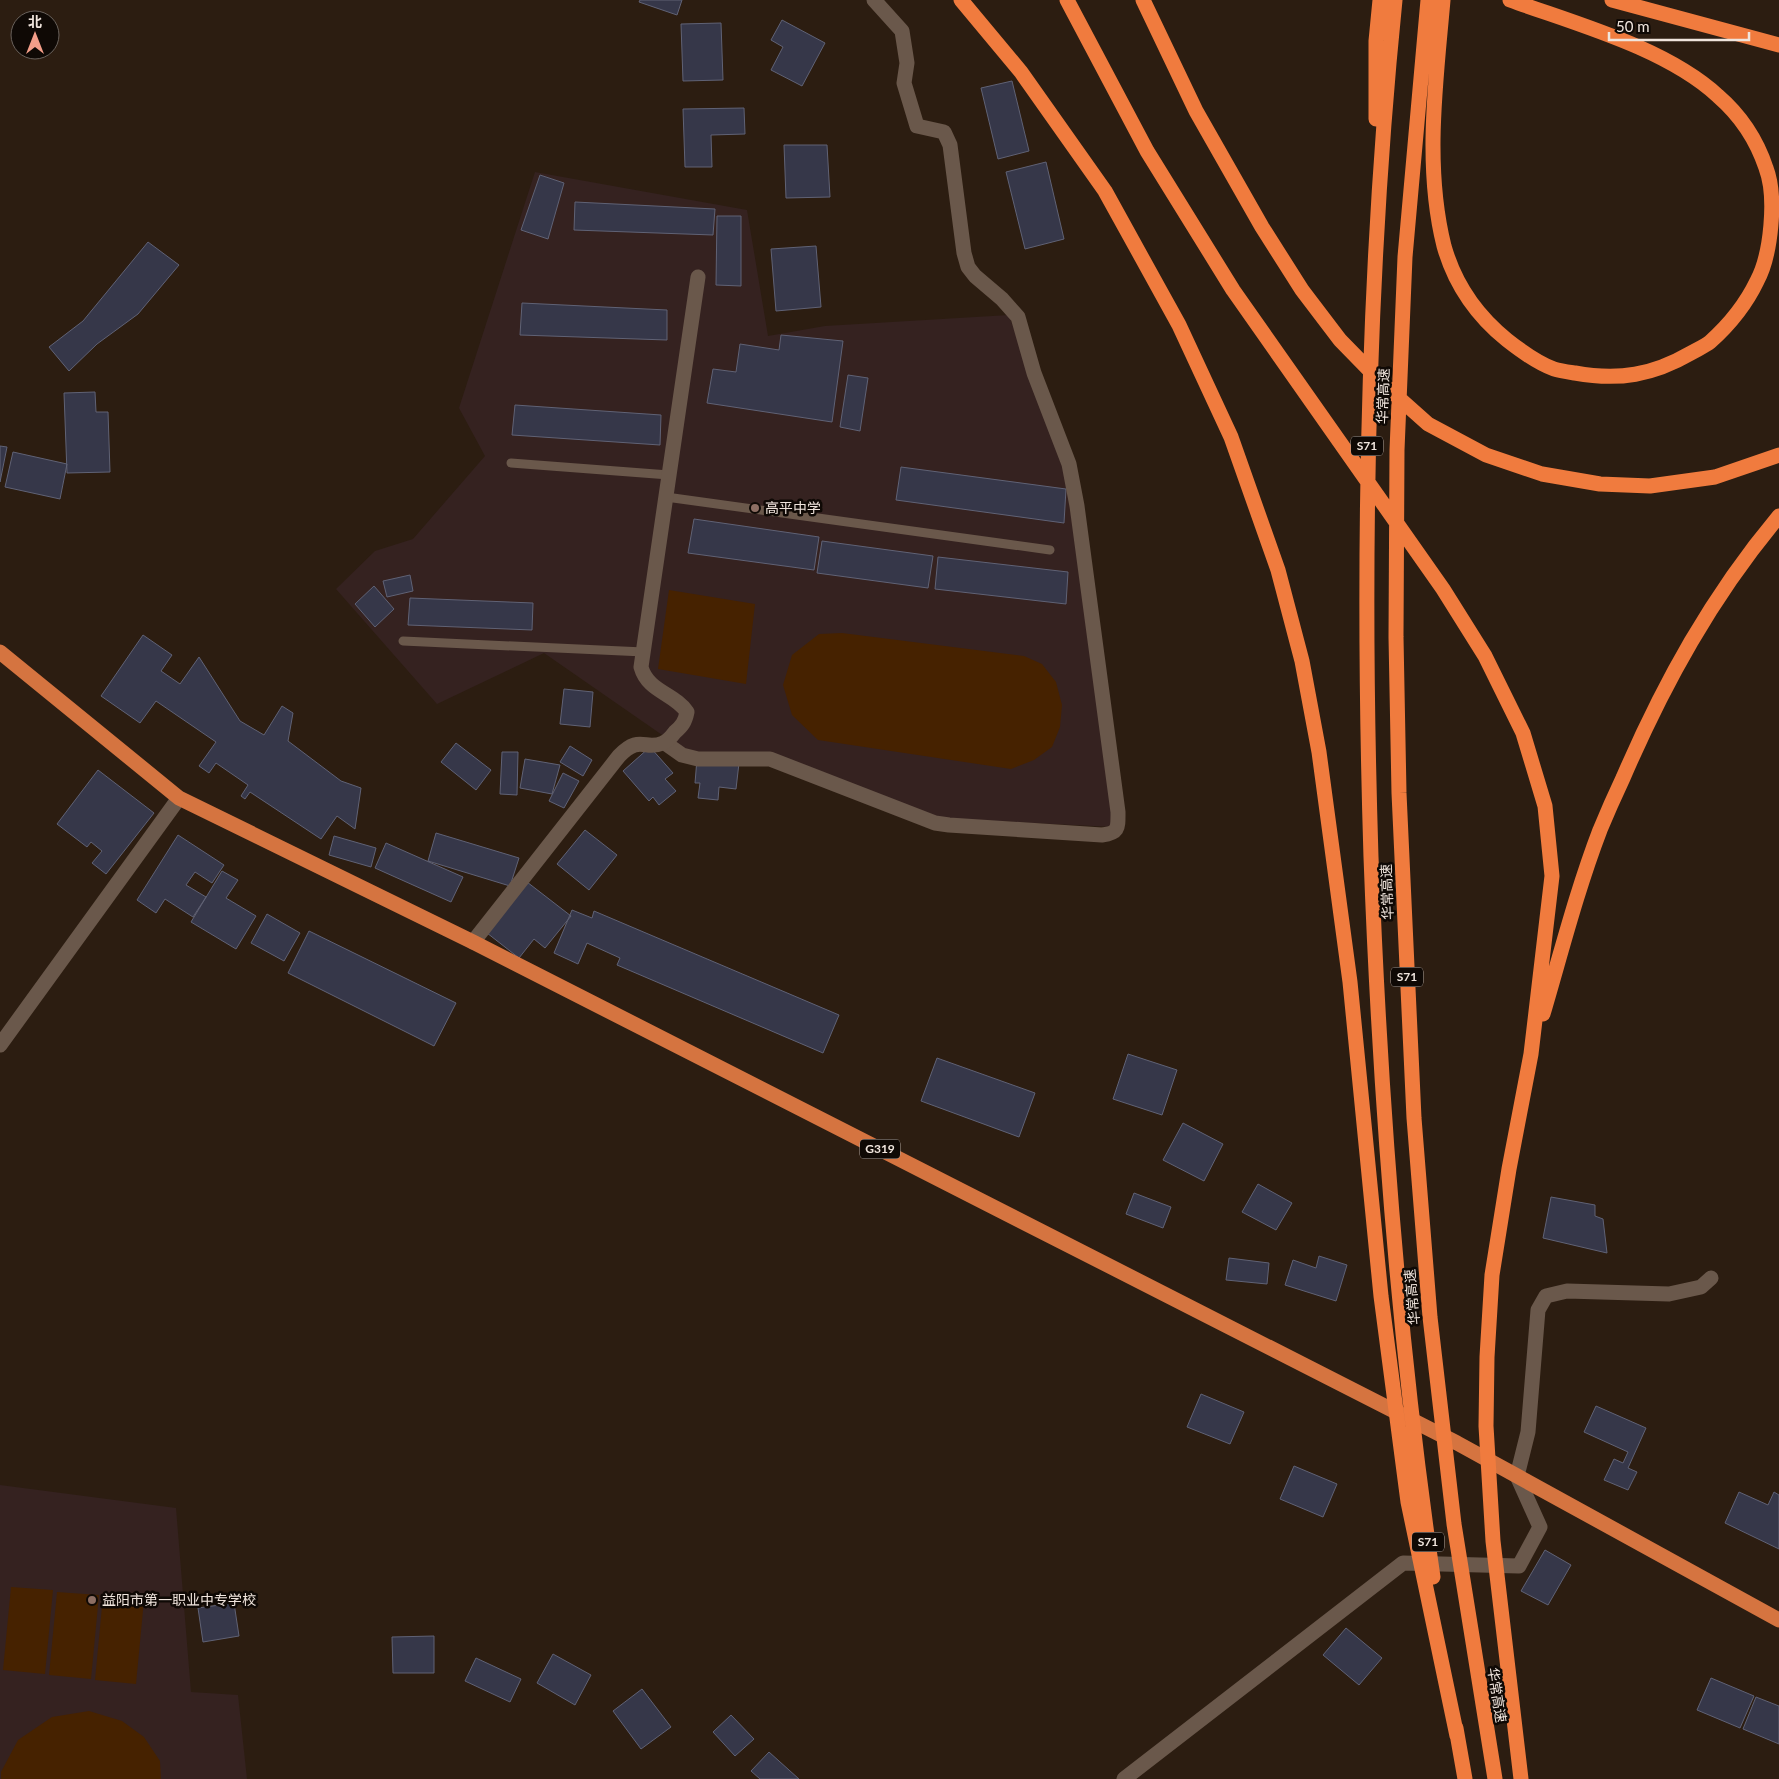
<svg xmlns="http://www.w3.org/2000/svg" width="1779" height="1779" font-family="Lato,'Noto Sans SC',sans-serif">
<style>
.education{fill:#352220}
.green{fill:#462200}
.building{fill:#363749;stroke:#606275}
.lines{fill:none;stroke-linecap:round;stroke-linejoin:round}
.service{stroke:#6a584b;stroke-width:9}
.minor{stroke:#6a584b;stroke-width:15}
.tertiary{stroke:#6a584b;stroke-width:15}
.trunk{stroke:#d57440;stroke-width:15}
.motorway{stroke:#f07b3e;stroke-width:15}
.education-dot{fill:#8d6e63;stroke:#0f0905;stroke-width:2}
.labels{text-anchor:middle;stroke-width:5;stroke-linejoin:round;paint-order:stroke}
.shield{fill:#0f0905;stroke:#aca39c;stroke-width:1}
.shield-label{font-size:12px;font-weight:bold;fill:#f0e5dd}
.street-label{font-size:14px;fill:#f0e5dd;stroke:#0f0905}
.poi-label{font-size:14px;fill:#f0e5dd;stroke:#0f0905;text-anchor:start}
</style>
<rect width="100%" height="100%" fill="#2c1d11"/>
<path class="education" d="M535,172L747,210L768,336L825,326L1009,315L1066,477L1114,827L931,818L771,756L691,755L544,653L437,704L336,589L375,551L413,539L485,456L459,408Z
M0,1485L176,1508L191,1692L238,1695L247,1779H0Z"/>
<path class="green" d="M669,590L755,604L746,684L658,669Z
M842,633L1024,656L1042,664L1056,682L1062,705L1060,727L1052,747L1034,760L1011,769L818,740L792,715L783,685L792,655L819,634Z
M11,1587L53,1590L45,1674L3,1670Z
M57,1592L99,1595L91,1679L49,1675Z
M103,1596L144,1600L136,1684L95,1680Z
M89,1711L122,1721L144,1737L160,1761L161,1779H1V1772L18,1740L52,1717Z"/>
<path class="building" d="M640,0H682L677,15L639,2Z
M782,20L825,43L802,86L771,70L783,47L771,40Z
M721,23L723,80L683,81L681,24Z
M1012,81L1029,151L998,159L981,88Z
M744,108L745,134L711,135L712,167H685L683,109Z
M784,145H827L830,197L786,198Z
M1046,162L1064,239L1025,249L1006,172Z
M540,175L564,183L548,239L521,230Z
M575,202L715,209L713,235L574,230Z
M717,216H741V286L716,285Z
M148,242L179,265L138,314L97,344L69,371L49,347L83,321Z
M816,246L821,307L776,311L771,249Z
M522,303L667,310V340L520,335Z
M781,335L843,341L832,422L707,403L713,369L736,372L740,344L779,350Z
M848,375L868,378L860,431L840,427Z
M95,392L96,412H108L110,472L67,473L64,393Z
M515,405L661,415L660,445L512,435Z
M0,446L7,447L0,482Z
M13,452L67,464L60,499L5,487Z
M901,467L1066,489L1064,523L896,500Z
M694,519L819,537L814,570L688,553Z
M822,541L933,556L928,588L817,573Z
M938,557L1068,572L1066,604L935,589Z
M410,575L413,591L387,597L383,581Z
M374,586L394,609L375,627L355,604Z
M410,598L533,603L532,630L408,625Z
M143,635L172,655L161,671L180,684L199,657L240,721L264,735L282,706L293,713L288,741L341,781L361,788L355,829L337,816L321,839L250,792L245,799L241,796L248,785L216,763L209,773L199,766L216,742L156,701L140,723L101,696Z
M564,689L593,692L590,727L560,724Z
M456,743L491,770L476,790L441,762Z
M570,746L592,760L583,776L560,762Z
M650,747L673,773L665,779L676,791L659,805L653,797L649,801L623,771Z
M502,752H518L517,795L500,794Z
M525,759L560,765L552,794L520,788Z
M697,759L739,763L736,789L719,787L718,800L698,798L700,783H695Z
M98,770L154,813L106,874L92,863L102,851L91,842L87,847L57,824Z
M563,773L579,781L564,808L549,801Z
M585,830L617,855L589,890L557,864Z
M436,833L519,858L510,886L428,861Z
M178,835L224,865L212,883L195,872L186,885L206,897L193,917L165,899L156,913L137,900Z
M334,836L376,848L371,867L329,855Z
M386,843L463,877L451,902L375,868Z
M222,871L238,880L226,898L256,916L236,949L191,922Z
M527,882L571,916L545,948L534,939L519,958L487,933Z
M572,910L592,918L594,911L839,1015L823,1053L617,965L620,958L587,943L578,964L554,953Z
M267,914L300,933L284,961L251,943Z
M309,931L456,1003L434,1046L288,973Z
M1128,1054L1177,1070L1162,1115L1113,1099Z
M937,1058L1035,1093L1019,1137L921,1101Z
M1183,1123L1223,1144L1204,1181L1163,1160Z
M1258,1184L1292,1203L1276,1230L1242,1212Z
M1134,1193L1171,1207L1163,1228L1126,1214Z
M1551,1197L1595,1205V1216L1603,1219L1607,1253L1543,1238Z
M1319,1256L1347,1265L1336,1301L1285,1285L1293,1260L1316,1268Z
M1229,1258L1269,1263L1267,1284L1226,1280Z
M1201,1394L1244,1412L1230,1444L1187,1427Z
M1596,1406L1646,1428L1628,1468L1637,1472L1628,1490L1604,1480L1614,1459L1623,1463L1628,1452L1584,1432Z
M1294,1466L1337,1484L1323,1517L1280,1499Z
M1739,1492L1768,1505L1774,1492L1779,1495V1549L1725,1523Z
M1545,1550L1571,1565L1548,1605L1521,1591Z
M234,1603L239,1636L203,1642L198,1608Z
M1346,1628L1382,1658L1359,1685L1323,1655Z
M434,1636V1673H393L392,1637Z
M553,1654L591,1675L575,1705L537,1683Z
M476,1658L521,1679L510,1702L465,1681Z
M1711,1678L1754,1696L1740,1728L1697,1710Z
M642,1689L671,1727L641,1749L613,1711Z
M1756,1697L1779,1706V1744L1743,1729Z
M731,1715L754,1739L735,1756L713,1732Z
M769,1752L799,1779H760L751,1771Z"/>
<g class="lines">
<path class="service" d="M511,463L669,475
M666,497L1050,550
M403,641L644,652"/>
<path class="minor" d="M665,743L682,755L698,759H770L935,823L949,825L1102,835C1119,833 1118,828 1118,812L1077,506L1069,464L1034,373L1018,317L1002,299L975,276L968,267L964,253L950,145L944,132L917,126L904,83L907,63L902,31L874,0
M0,1045L179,798
M1124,1779L1403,1563L1519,1566L1540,1527L1517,1476L1528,1432L1538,1310L1546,1296L1567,1291L1669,1294L1701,1287L1711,1278"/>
<path class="tertiary" d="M473,942L619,756C640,734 645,751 663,743C668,741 672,736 675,732C682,726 685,722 687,712C674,693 648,692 641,667L698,277"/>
<path class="trunk" d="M0,652L179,798L473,942L1457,1443L1779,1620"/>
<path class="motorway" d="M961,0L1021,72L1105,191L1179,325L1231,437L1278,570L1302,661L1319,752L1350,982L1381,1296L1408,1502L1457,1736
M1067,0L1147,151L1233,290L1443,589L1485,656L1523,733L1545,806L1552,876L1531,1054L1509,1169L1492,1275L1487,1357L1486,1426L1493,1541L1521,1779
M1143,0L1196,111L1262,227L1302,290L1340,340L1382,383L1428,424L1486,455L1542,474L1600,484L1650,486L1715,477L1779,455
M1395,0C1366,285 1362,571 1371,857C1380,1098 1398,1339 1433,1577
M1428,0L1405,257L1397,450L1396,637L1399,793L1414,1118L1430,1317L1454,1524L1495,1779
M1443,0C1436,81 1424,166 1444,246C1455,285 1476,315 1507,340C1521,351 1537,363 1554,369C1560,371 1568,372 1575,373C1619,381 1653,375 1691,353C1698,349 1705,346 1710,342C1729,325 1746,304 1757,281C1771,255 1777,197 1766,168C1757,141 1740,115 1718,96C1666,48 1576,24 1510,0
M1612,0L1779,45
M1376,119V41L1380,0
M1543,1014C1561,953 1577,890 1600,830C1607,813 1615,795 1623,778C1664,683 1712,596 1779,516
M1456,1728L1465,1779"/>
</g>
<g class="education-dot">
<circle cx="755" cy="508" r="5"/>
<circle cx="92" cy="1600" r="5"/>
</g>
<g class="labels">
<g class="shield">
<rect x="1351" y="436.5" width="32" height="19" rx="4"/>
<rect x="1391" y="967.5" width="32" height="19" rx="4"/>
<rect x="860" y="1139.5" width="40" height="19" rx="4"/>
<rect x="1412" y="1532.5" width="32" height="19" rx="4"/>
</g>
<g class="shield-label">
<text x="1367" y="450">S71</text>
<text x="1407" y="981">S71</text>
<text x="880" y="1153">G319</text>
<text x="1428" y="1546">S71</text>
</g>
<g class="street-label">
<text transform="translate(1383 396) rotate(-88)" y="5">华常高速</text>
<text transform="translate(1387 892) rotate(-92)" y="5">华常高速</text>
<text transform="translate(1412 1297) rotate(-95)" y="5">华常高速</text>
<text transform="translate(1497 1695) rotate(81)" y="5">华常高速</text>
</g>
<g class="poi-label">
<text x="765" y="513">高平中学</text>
<text x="102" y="1605">益阳市第一职业中专学校</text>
</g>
</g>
<g transform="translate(35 35)"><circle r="24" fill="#0f0905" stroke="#69615b"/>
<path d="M0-4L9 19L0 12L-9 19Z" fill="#f49e89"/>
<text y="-8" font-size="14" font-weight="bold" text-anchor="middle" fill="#f0e5dd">北</text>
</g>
<path d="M1609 32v8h140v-8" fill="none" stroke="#f0e5dd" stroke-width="2.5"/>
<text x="1616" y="32" font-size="15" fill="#f0e5dd" stroke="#0f0905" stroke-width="4" paint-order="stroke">50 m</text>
</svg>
